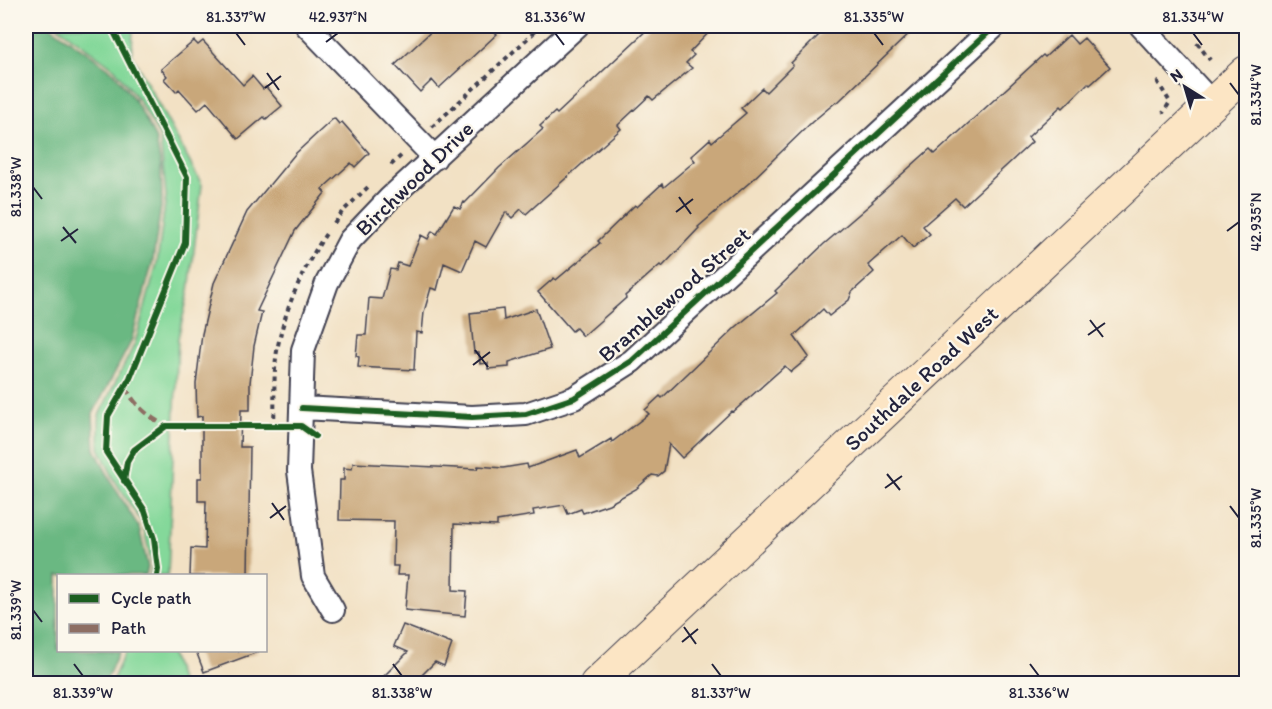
<svg xmlns="http://www.w3.org/2000/svg" width="1272" height="709" font-family="Itim,sans-serif">
<style>
.green{fill:#84d89a;stroke:#537d6a;stroke-width:1.5}
.forest{fill:#6bb882;stroke:#466d5e;stroke-width:1.5}
.building{fill:#c9a77a}
.lines{fill:none;stroke-linecap:round;stroke-linejoin:round}
.minor-casing{stroke:#413f50;stroke-width:26}
.secondary-casing{stroke:#413f50;stroke-width:34}
.path{stroke:#413f50;stroke-width:4;stroke-dasharray:4.5 4.5;stroke-linecap:butt}
.minor{stroke:#fff;stroke-width:22}
.secondary{stroke:#fce5c4;stroke-width:32}
.quiet{stroke:#8d6e63;stroke-width:4.5;stroke-dasharray:9 4.5;stroke-linecap:butt}
.cycleway-casing{stroke:#fbf7ec;stroke-width:10}
.cycleway{stroke:#1b5e20;stroke-width:6}
.ticks{fill:none;stroke:#22223b;stroke-width:2}
.labels{text-anchor:middle;stroke-width:4.5;stroke-linejoin:round;paint-order:stroke}
.street-label{font-size:22px;fill:#22223b;stroke:#fbf7ec}
.neatline{fill:none;stroke:#22223b;stroke-width:2}
.ticks-label{font-size:15px;text-anchor:middle;fill:#22223b}
</style>
<rect width="100%" height="100%" fill="#fbf7ec"/>
<filter id="ink" filterUnits="userSpaceOnUse"><feTurbulence type="fractalNoise" baseFrequency=".0167" numOctaves="2"/><feDisplacementMap in="SourceGraphic" scale="12" xChannelSelector="R" yChannelSelector="G"/><feConvolveMatrix kernelMatrix="1 2 1 2 8 2 1 2 1" color-interpolation-filters="sRGB"/></filter>
<filter id="wash" filterUnits="userSpaceOnUse"><feTurbulence type="fractalNoise" baseFrequency=".008" numOctaves="4" result="noise"/><feDisplacementMap in="SourceGraphic" scale="24" xChannelSelector="R" yChannelSelector="G"/><feGaussianBlur stdDeviation="1.35" result="paint"/><feColorMatrix in="noise" values="0 0 0 0 0 0 0 0 0 0 0 0 0 0 0 0 0 1.4 0 .05"/><feComposite in="paint" operator="in"/></filter>
<g filter="url(#wash)">
<rect width="100%" height="100%" fill="#f2e1c4"/>
<path class="green" d="M57,26H133L132,55L202,185L189,291L178,338L168,575H150L152,566L143,525L115,481L99,448V415L135,343L157,263L166,196L160,137L139,101L115,69Z
M126,650L170,651L181,683H111Z"/>
<path class="forest" d="M26,26H50L114,72L136,102L156,139L161,166L162,200L153,261L131,342L93,414L95,449L112,483L139,527L148,567L146,575L58,576V650L119,651L105,683H26Z"/>
<g id="blocks">
<path class="building" d="M437,26H489L497,34L439,88L432,80L420,92L395,65Z
M651,26H715L690,52L694,55L686,63L692,68L653,100L649,96L618,125L621,129L526,214L521,209L512,218L506,212L486,247L475,241L462,271L444,263L437,290L431,288L424,312L422,333L416,332L414,370L358,367L359,357L356,356L358,335H366L369,298L382,299L390,269L396,270L398,263L408,266L421,235L428,239L432,231L437,234L454,206L460,209L464,202L465,203L499,168L543,129L540,126L555,112L557,114Z
M828,26H917L837,103L836,102L812,122L749,183L698,227L699,228L662,267L660,265L625,296L626,298L599,322L583,336L576,328L572,331L538,292L554,278L556,280L600,243L598,241L635,205L637,207L662,184L664,187L695,161L691,156L710,139L712,142L746,113L741,108L762,88L766,92L793,65L791,63Z
M1069,35L1077,44L1084,38L1110,67L1090,85L1088,83L1063,108L1061,106L1028,137L1032,142L963,206L955,198L923,226L930,234L913,248L902,235L868,265L874,272L852,292L849,300L829,316L823,309L794,336L809,357L791,372L785,366L733,412L732,411L682,458L669,444L664,471L658,476L652,475L636,489L609,504L583,513L581,509L568,514L564,505L533,510L534,515L497,521V526L454,524L453,590L467,591L465,616L405,610L408,575H397L398,566H393L394,521L339,520L340,480H344V468L352,469L353,463L477,469L478,466L503,468L527,464L528,468L577,450L580,458L611,439L612,442L649,414L645,410L660,396L662,398L736,327L777,293L775,291L824,244L873,202L872,201L930,149L935,154L1043,55L1045,57Z
M194,41L198,45L203,41L243,85L252,76L263,89L266,87L282,106L266,119L264,117L238,139L207,102L198,110L179,89L176,92L164,79L167,76L161,69Z
M334,118L339,124L342,122L369,153L355,167L351,163L322,189L325,193L295,231L257,311L262,312L254,346L250,383V410H241L240,447H250L248,576H190L191,548L205,549L206,501H198V478H202V416L197,417L196,384L202,334L214,283L247,212L295,154Z
M503,309L504,320L536,309L550,349L509,362V367L488,369V363L480,364L479,353H474L470,313Z
M403,625L452,644L444,666L435,662L413,684H376L408,652L394,646Z
M196,651H257L258,652L204,672Z"/>
</g>
</g>
<g filter="url(#ink)">
<use href="#blocks" fill-opacity="0" stroke="#413f50" stroke-width="1.5"/>
<g class="lines">
<g class="minor-casing">
<path id="minor" d="M307,26L435,158
M1141,26L1213,104
M302,408L472,417L526,414L574,398L632,361L995,26
M333,610L313,576L299,471L303,350L327,283L350,240L390,198L577,26"/>
</g>
<g class="secondary-casing">
<path id="secondary" d="M596,684L1246,72"/>
</g>
<path class="path" d="M1197,43L1210,60
M1157,81L1170,102L1163,113
M432,127L541,26
M391,165L403,154
M334,223L342,212L370,185
M274,426C275,401 273,375 277,351C284,310 304,265 328,231"/>
<use href="#minor" class="minor"/>
<use href="#secondary" class="secondary"/>
<path class="quiet" d="M125,386C135,406 147,416 166,426"/>
<g class="cycleway-casing">
<path id="cycleway" d="M111,26L187,177L185,243L130,378L108,416L106,452L145,511L154,539L158,569L157,576
M302,408L472,417L526,414L574,398L632,361L995,26
M124,481L127,462L134,450L166,426H301L315,436"/>
</g>
<use href="#cycleway" class="cycleway"/>
</g>
</g>
<path class="ticks" d="M236,33L245,45M555,33L564,45M874,33L883,45M1193,33L1202,45M326,42L338,33M267,73L279,90M1230,83L1239,95M265,88L281,76M33,187L42,199M679,197L691,214M676,212L693,199M63,227L76,243M1227,231L1239,222M61,241L78,229M1090,320L1103,337M1088,335L1105,323M475,350L488,367M473,365L490,352M887,474L900,490M885,488L902,476M272,503L284,520M1230,506L1239,518M270,518L286,506M33,610L42,622M684,627L696,644M682,642L698,629M74,664L83,676M393,664L402,676M712,664L721,676M1030,664L1039,676"/>
<g class="labels">
<g class="street-label">
<text transform="translate(414 178) rotate(-44)" y="8">Birchwood Drive</text>
<text transform="translate(674 294) rotate(-41)" y="8">Bramblewood Street</text>
<text transform="translate(921 378) rotate(-43)" y="8">Southdale Road West</text>
</g>
</g>
<rect width="1272" height="709" fill="none" stroke="#fbf7ec" stroke-width="66"/>
<rect x="57" y="574" width="210" height="78" fill="#fbf7ec" stroke="#a4a2a5" stroke-width="1.5"/>
<rect x="69" y="594" width="30" height="9" fill="#1b5e20" stroke="#a4a2a5" stroke-width="1.5"/>
<text x="111" y="604" font-size="18" fill="#22223b">Cycle path</text>
<rect x="69" y="624" width="30" height="9" fill="#8d6e63" stroke="#a4a2a5" stroke-width="1.5"/>
<text x="111" y="634" font-size="18" fill="#22223b">Path</text>
<g transform="translate(1185 87) rotate(323)" stroke="#fbf7ec" stroke-width="4.5" paint-order="stroke">
<path d="M0-4.5L10 22L0 15L-10 22Z" fill="#22223b"/>
<text y="-9" font-size="16" font-weight="bold" text-anchor="middle" fill="#22223b">N</text>
</g>
<rect x="33" y="33" width="1206" height="643" class="neatline"/>
<g class="ticks-label">
<text x="236" y="22">81.337°W</text>
<text x="338" y="22">42.937°N</text>
<text x="555" y="22">81.336°W</text>
<text x="874" y="22">81.335°W</text>
<text x="1193" y="22">81.334°W</text>
<text transform="translate(1256 95) rotate(-90)" y="5">81.334°W</text>
<text transform="translate(16 187) rotate(-90)" y="5">81.338°W</text>
<text transform="translate(1256 222) rotate(-90)" y="5">42.935°N</text>
<text transform="translate(1256 518) rotate(-90)" y="5">81.335°W</text>
<text transform="translate(16 610) rotate(-90)" y="5">81.339°W</text>
<text x="83" y="698">81.339°W</text>
<text x="402" y="698">81.338°W</text>
<text x="721" y="698">81.337°W</text>
<text x="1039" y="698">81.336°W</text>
</g>
</svg>
